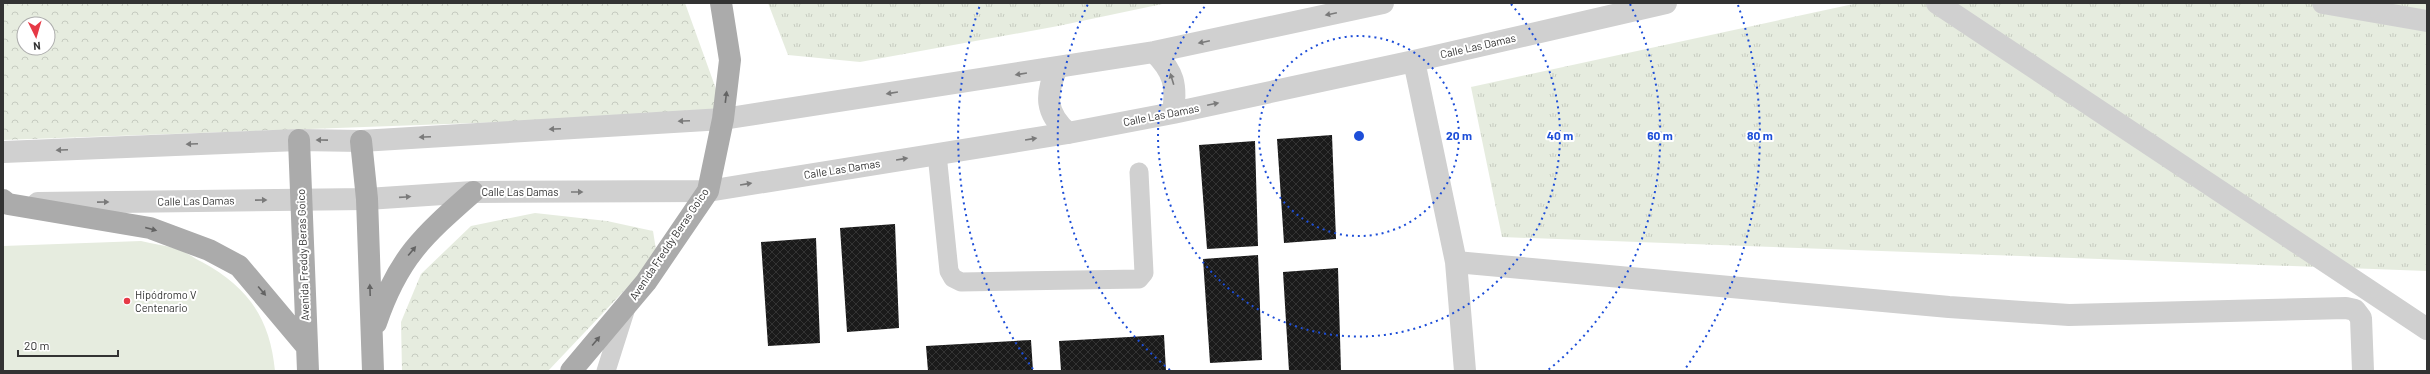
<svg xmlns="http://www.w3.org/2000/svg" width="2430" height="374" font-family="Barlow,sans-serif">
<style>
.grass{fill:url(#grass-tufts)}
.forest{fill:url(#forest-crowns);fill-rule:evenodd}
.garden{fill:#e6ecdf}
.building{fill:url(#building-cross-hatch)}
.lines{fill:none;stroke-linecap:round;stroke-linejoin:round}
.lane{stroke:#d0d0d0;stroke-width:19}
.street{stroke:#d0d0d0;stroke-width:22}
.primary{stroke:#ababab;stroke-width:22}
.oneway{fill:#7a7a7a}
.oneway2{fill:#636363}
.ring{fill:none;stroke:#1d4ed8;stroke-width:2;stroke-dasharray:2 4}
.poi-dot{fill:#e63946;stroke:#fff;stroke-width:1.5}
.labels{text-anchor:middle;stroke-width:4;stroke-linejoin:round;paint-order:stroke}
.street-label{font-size:11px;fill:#333;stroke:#fff}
.poi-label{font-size:11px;fill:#333;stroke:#fff;text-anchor:start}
.centre{fill:#1d4ed8;stroke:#fff;stroke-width:2}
.ring-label{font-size:12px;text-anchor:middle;font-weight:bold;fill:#1d4ed8;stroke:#fff;stroke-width:4;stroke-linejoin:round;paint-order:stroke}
</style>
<defs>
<pattern id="grass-tufts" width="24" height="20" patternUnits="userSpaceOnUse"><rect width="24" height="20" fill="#e6ecdf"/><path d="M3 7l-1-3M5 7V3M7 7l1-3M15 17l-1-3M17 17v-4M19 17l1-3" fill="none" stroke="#c6cbc0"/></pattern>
<pattern id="forest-crowns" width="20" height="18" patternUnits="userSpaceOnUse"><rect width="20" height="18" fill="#e6ecdf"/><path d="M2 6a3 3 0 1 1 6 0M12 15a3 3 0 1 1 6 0" fill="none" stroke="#c6cbc0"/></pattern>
<pattern id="building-cross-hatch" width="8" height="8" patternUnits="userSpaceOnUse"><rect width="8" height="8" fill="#1a1a1a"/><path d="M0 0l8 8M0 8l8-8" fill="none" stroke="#333"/></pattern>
</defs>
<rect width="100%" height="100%" fill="#fff"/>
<path class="grass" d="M768,3H1167L1058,26L860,62L788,55Z
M1858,3H2427V271L1502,237L1471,87Z"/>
<path class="forest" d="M3,3H685L725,114L3,140ZM24,24H48V48H24Z
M535,213L607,221L653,231L657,256L548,371H402L401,322L421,274L471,226Z"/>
<path class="garden" d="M141,241C153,244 165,245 177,249C186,252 194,258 202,262C248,287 270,318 275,371H3V246Z"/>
<path class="building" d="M1332,135L1336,239L1284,243L1277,139Z
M1255,141L1258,246L1207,249L1199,145Z
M895,224L899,328L847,332L840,228Z
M816,238L820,343L768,346L761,242Z
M1258,255L1262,360L1210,363L1203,259Z
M1338,268L1341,371H1289L1283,272Z
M1164,335L1166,371H1061L1059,341Z
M1031,340L1033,371H928L926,346Z"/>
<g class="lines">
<path class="lane" d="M937,154L949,271L953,278L961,282L1139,279L1144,273L1139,172
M606,371L626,308"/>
<path class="street" d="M1937,3L2427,329
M2323,3L2427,21
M1154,52C1174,72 1177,85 1173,113
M1414,61L1456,262L1465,371
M1057,68C1045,95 1045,113 1068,133
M3,152L299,140L361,141L723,119L1154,52L1383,3
M38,203L367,199L473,192L708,191L1068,133L1173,113L1414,61L1666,3
M1456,262L1949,307L2069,315L2346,308L2355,310L2361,318L2363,371"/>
<path class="primary" d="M299,140L308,371
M361,141L367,199L373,371
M3,200L8,204L150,228L209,250L239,266L307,347
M376,323C398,258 423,236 473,192
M571,371L646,282L708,191L723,119L730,60L721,3"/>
</g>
<defs><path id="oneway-solid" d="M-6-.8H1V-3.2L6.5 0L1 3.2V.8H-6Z"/></defs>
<g class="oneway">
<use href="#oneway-solid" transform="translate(1331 14) rotate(168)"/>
<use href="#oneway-solid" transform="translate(1204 42) rotate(168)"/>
<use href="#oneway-solid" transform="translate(1021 74) rotate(171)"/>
<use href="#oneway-solid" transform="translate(1172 79) rotate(-107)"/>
<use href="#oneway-solid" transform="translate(892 93) rotate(171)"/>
<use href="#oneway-solid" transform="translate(1213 104) rotate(-12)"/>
<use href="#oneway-solid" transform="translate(684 121) rotate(177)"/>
<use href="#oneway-solid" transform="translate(555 129) rotate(177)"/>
<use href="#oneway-solid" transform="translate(425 137) rotate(177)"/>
<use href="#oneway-solid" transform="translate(1031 139) rotate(-9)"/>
<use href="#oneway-solid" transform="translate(322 140) rotate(-179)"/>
<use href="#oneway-solid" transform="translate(192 144) rotate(178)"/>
<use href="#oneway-solid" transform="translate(62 150) rotate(178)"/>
<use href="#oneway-solid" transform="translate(902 159) rotate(-9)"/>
<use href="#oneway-solid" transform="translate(746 184) rotate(-9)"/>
<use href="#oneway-solid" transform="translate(577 192)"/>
<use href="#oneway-solid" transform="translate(405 197) rotate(-4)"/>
<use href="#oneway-solid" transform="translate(261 200) rotate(-1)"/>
<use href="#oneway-solid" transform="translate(103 202) rotate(-1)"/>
</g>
<g class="oneway2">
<use href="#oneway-solid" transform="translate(726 97) rotate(-83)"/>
<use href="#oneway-solid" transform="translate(151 229) rotate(15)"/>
<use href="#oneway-solid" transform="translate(412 251) rotate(-50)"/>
<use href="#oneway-solid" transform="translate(370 290) rotate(-92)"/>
<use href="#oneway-solid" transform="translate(262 291) rotate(50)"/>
<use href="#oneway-solid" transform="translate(596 341) rotate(-50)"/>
</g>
<g class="ring">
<circle cx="1359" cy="136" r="100"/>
<path d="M1511 4A201 201 0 1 1 1207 4"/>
<path d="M1170 370A301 301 0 0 1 1088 4M1630 4A301 301 0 0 1 1548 370"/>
<path d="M1033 369A401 401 0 0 1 980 5M1738 5A401 401 0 0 1 1685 369"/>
</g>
<circle class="poi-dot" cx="127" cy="301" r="4"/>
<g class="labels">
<g class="street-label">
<text transform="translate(1478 46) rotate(-13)" y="4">Calle Las Damas</text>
<text transform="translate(1161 115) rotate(-11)" y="4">Calle Las Damas</text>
<text transform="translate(842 169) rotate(-9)" y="4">Calle Las Damas</text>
<text x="520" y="196">Calle Las Damas</text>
<text transform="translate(196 201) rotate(-1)" y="4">Calle Las Damas</text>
<text transform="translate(669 244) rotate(-56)" y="4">Avenida Freddy Beras Goico</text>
<text transform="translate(303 255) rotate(-92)" y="4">Avenida Freddy Beras Goico</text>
</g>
<g class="poi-label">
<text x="135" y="299">Hipódromo V<tspan x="135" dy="13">Centenario</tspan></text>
</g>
</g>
<circle cx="1359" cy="136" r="6" class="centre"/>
<g class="ring-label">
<text x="1459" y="140">20 m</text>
<text x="1560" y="140">40 m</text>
<text x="1660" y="140">60 m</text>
<text x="1760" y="140">80 m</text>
</g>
<rect width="2430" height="374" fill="none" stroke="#333333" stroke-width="8"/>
<g transform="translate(36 36) rotate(175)"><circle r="19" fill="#ffffff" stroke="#adadad"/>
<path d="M0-3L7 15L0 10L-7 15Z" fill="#e63946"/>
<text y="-6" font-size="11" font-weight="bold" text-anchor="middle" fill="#333333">N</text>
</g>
<path d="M18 350v6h100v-6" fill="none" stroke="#333333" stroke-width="2"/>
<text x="24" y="350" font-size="12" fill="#333333" stroke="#ffffff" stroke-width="3" paint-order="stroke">20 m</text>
</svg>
